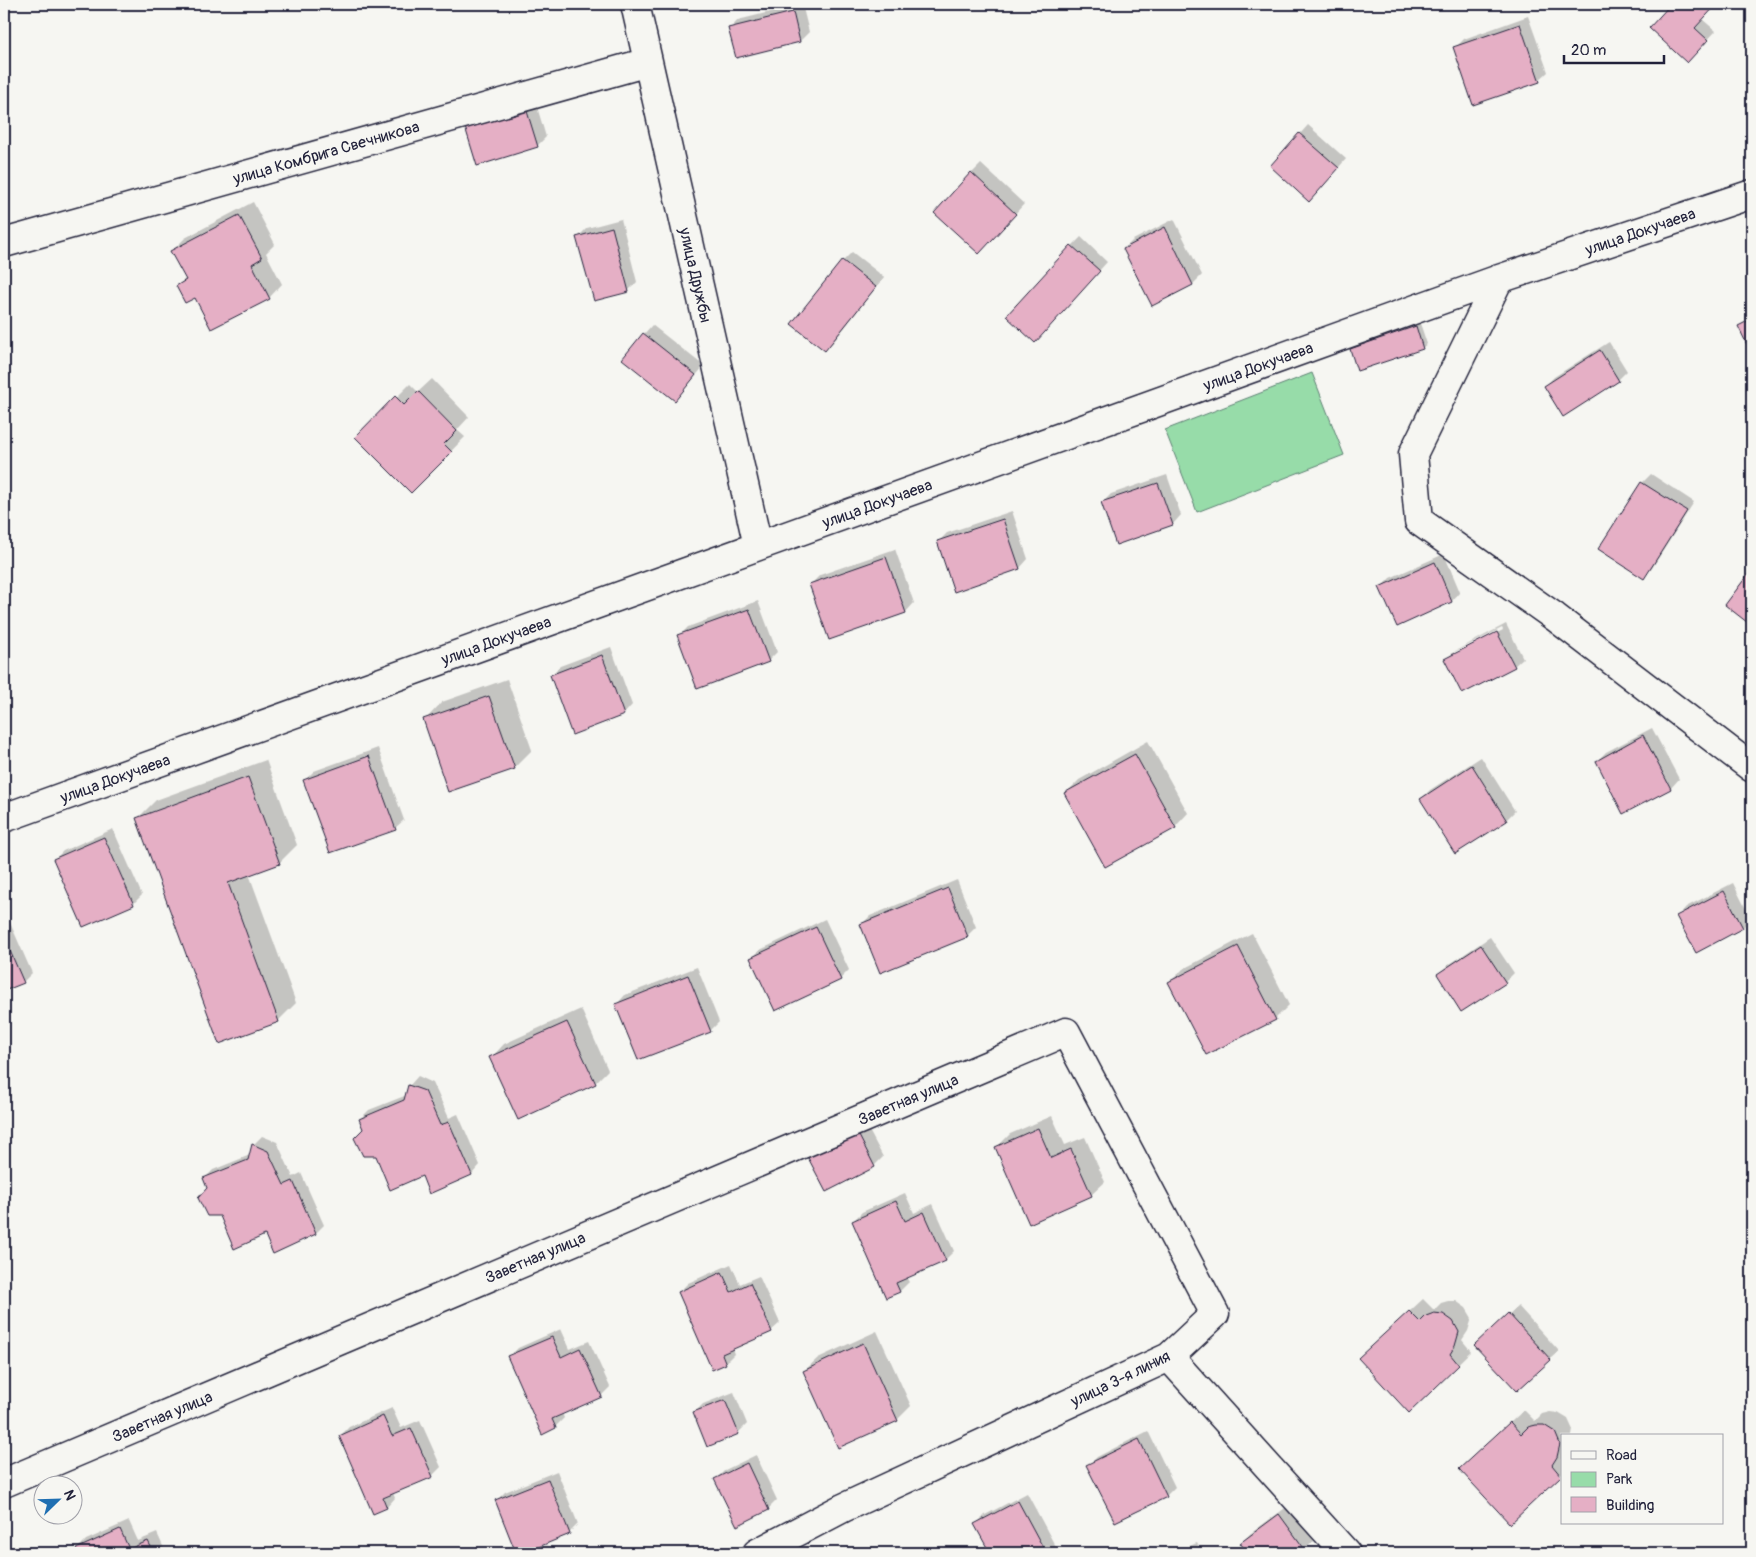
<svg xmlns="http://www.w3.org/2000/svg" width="1756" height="1557" font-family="Pangolin,sans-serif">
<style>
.green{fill:#97dca9;stroke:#5c7f72}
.shadow{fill:#0003;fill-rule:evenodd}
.building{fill:#e5afc5;stroke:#22223b}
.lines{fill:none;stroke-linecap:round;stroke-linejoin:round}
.minor-casing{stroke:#22223b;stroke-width:31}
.minor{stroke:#f6f6f2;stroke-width:28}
.labels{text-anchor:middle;stroke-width:5;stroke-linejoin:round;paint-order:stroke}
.street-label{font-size:16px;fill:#22223b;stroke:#f6f6f2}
</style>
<rect width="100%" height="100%" fill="#f6f6f2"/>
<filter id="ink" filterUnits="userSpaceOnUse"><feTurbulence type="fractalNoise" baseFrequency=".02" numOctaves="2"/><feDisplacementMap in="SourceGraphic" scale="10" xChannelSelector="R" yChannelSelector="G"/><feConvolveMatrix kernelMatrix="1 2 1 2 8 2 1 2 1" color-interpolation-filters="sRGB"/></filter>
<g filter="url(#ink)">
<path class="green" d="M1312,373L1344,455L1197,512L1165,430Z"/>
<path class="shadow" d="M802,4L809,32L800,41L730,29L738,20Z
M1673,4H1716L1702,19L1716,31L1696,52L1651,28Z
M1528,16L1548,72L1539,80L1455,48L1464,39Z
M535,100L546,137L537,146L467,127Z
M1308,125L1346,159L1318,191L1300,134Z
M981,164L1024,204L987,244L972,173Z
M253,202L275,244L266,253L282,284L269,298L195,296L177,286L186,278L172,251L185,238Z
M621,219L637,282L628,291L578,237L587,228Z
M1174,219L1202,275L1193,284L1152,304L1124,249L1133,240Z
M1081,237L1107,262L1044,332L1072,246Z
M852,252L884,277L834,341L825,350L793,324L843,261Z
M1752,315V352L1740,326Z
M1420,323L1427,344L1422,348L1351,349L1355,345Z
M652,325L704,366L675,400L644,334Z
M1609,342L1627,371L1618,380L1563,415L1545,386L1554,377Z
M432,379L469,417L457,430L465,437L412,491L357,437L410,384L418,392Z
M1651,474L1694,502L1652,568L1643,577L1600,549L1642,483Z
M1167,475L1181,515L1173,524L1102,503L1111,494Z
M1012,511L1028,559L1020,568L955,590L938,542L947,533Z
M895,549L914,603L906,612L830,638L811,584L820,575Z
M1444,554L1460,592L1452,601L1381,587L1390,578Z
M1752,571V624L1726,605Z
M758,601L777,652L768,661L679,636L688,627Z
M1506,624L1523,658L1514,666L1446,659L1455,651ZM1502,628L1503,630L1454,655V652Z
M611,647L632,705L624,714L573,733L551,675L560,666Z
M507,679L532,750L514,768L425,720L442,702Z
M1652,728L1679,779L1671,788L1624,812L1597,761L1606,752Z
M1148,741L1188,813L1175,827L1066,793L1079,780Z
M378,748L404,820L395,828L305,780L314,771Z
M1481,757L1515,811L1506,820L1421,799L1430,790Z
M266,760L297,845L279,863L249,874L296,1003L278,1021L138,818L156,800Z
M113,829L142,895L133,904L54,860L63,851Z
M957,880L976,927L967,936L861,925L870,916Z
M1733,883L1751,919L1743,927L1678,916L1686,907Z
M4,909L32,973L23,982L4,990Z
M825,919L849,970L840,979L751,959L760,950Z
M1252,933L1289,1005L1275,1019L1207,1054L1170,982L1183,969Z
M1490,937L1514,973L1505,982L1438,974L1447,966Z
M697,967L719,1022L710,1031L617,1004L625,995Z
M581,1009L608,1070L595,1083L491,1058L504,1044Z
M418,1076L433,1083L449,1118L458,1114L480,1165L472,1174L430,1193L422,1174L364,1129L360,1119L369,1110L407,1095L410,1085Z
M1052,1116L1065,1145L1085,1137L1105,1182L1091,1195L997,1147L1010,1134Z
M863,1119L883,1157L874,1166L827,1190Z
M262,1136L277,1142L293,1177L301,1173L324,1225L316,1233L266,1234L208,1188L204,1179L213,1170L250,1155L253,1145Z
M905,1193L914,1213L933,1204L954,1251L945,1260L906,1277L909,1282L900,1291L887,1297L853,1221L862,1212Z
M731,1264L740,1284L759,1276L780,1323L771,1331L732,1348L734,1354L726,1362L713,1368L679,1292L688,1283Z
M1423,1299L1434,1310L1441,1303L1448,1301H1456L1466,1308L1472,1318L1468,1331L1462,1340L1471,1351L1409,1411L1359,1358Z
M1518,1306L1559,1351L1550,1359L1485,1336Z
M561,1329L570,1349L589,1341L610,1387L601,1396L562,1413L564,1418L555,1427L509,1357L518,1348Z
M877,1331L911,1406L898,1419L839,1446L804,1371L818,1358Z
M734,1392L747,1424L738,1433L694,1413L703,1404Z
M392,1408L401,1428L420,1420L441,1467L432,1476L393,1493L395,1498L387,1507L374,1512L340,1436L349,1427Z
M1524,1410L1535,1421L1542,1414L1550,1412L1558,1413L1568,1419L1573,1430L1572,1436H1562V1473L1511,1523L1474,1456Z
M1148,1431L1175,1487L1166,1496L1088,1466L1097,1457Z
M756,1455L777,1500L768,1509L716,1479L725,1470Z
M557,1471L578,1524L569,1533L518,1553L496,1501L505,1492Z
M1027,1493L1059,1553H992L976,1524L985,1515Z
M1288,1506L1314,1541L1301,1553H1249L1241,1543L1250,1534Z
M129,1521L138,1541L157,1533L166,1553H79L77,1549L86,1540Z
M1197,1543L1202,1553H1172Z"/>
<path class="building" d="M1671,4H1717L1695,28L1708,40L1687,63L1649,28Z
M793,12L800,42L736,58L728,28Z
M1520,24L1540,82L1473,105L1453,47Z
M526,108L538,147L477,166L465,127Z
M1299,133L1339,168L1309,202L1270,166Z
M971,172L1016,214L979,254L934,213Z
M239,215L262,258L252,264L270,299L211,329L195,298L185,303L176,286L186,280L170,251Z
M612,227L629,292L594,301L576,237Z
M1165,227L1193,285L1152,306L1123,249Z
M1071,245L1100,271L1035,343L1006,316Z
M842,260L876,287L825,351L791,324Z
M1752,319V355L1738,326Z
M1416,326L1423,349L1357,371L1350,349Z
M643,333L696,375L675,401L622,359Z
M1600,350L1619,381L1563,417L1544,386Z
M418,391L457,431L444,444L452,452L411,493L355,437L395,396L404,405Z
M1641,482L1687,511L1644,579L1598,549Z
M1158,483L1173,525L1116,545L1101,502Z
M1003,519L1020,569L954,592L937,541Z
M886,557L906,613L829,640L809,584Z
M1435,562L1452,602L1397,627L1379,587Z
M1752,569V626L1725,605Z
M749,609L769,662L697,689L677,635Z
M1497,632L1515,667L1462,694L1444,659Z
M602,655L624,715L572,735L550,675Z
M489,696L515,769L448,792L423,719Z
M1643,735L1671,789L1623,814L1596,761Z
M1135,754L1176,828L1105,867L1064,793Z
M369,756L396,830L330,853L303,780Z
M1472,765L1507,821L1455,854L1420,799Z
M248,777L280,864L228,883L279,1022L219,1044L136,818Z
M104,837L134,905L83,927L53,859Z
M948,888L968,937L880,973L860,924Z
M1724,891L1743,928L1696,953L1676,916Z
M816,927L841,980L775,1011L750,958Z
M4,937L24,983L4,991Z
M1481,945L1506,983L1461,1012L1437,974Z
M1238,946L1276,1020L1206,1055L1168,982Z
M688,975L711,1032L638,1060L615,1004Z
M567,1022L596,1084L518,1120L489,1057Z
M408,1085L425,1091L440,1125L449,1122L472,1175L429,1194L422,1176L390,1190L376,1156H363L354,1138L363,1129L359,1119L404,1100Z
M854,1126L875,1167L826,1192L805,1152Z
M1038,1128L1051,1158L1071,1149L1092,1196L1029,1224L995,1147Z
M252,1144L268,1151L284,1185L293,1181L316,1234L273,1254L265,1235L234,1249L220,1216H207L198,1198L207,1188L203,1178L248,1160Z
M896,1201L905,1221L924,1212L946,1261L896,1283L900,1292L886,1298L852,1221Z
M722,1272L731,1292L750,1283L772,1332L722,1354L726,1364L712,1370L678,1292Z
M1409,1311L1420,1322L1426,1316L1434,1313L1443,1314L1453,1321L1459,1332L1455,1346L1450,1354L1459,1365L1409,1413L1358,1358Z
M1508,1313L1551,1360L1517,1391L1474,1345Z
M552,1337L561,1357L580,1348L602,1397L552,1419L556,1428L542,1435L507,1356Z
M863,1343L898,1421L838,1448L803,1371Z
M725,1400L739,1434L707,1447L693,1412Z
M383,1416L392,1436L411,1428L433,1477L383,1498L387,1508L373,1514L339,1436Z
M1510,1422L1521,1434L1528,1427L1536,1425H1544L1555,1432L1560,1444L1557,1457L1552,1465L1561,1476L1510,1524L1459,1469Z
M1139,1439L1167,1497L1115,1522L1086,1465Z
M747,1463L769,1510L737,1526L714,1479Z
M548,1479L570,1534L524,1553H516L495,1500Z
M1018,1501L1046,1553H990L974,1524Z
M1279,1514L1306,1551L1303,1553H1248L1240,1543Z
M120,1529L129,1549L148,1541L154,1553H78L76,1549Z"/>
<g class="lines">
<g class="minor-casing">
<path id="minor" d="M635,4L758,546
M4,243L648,62
M1499,279L1413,454L1419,521L1555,617L1752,768
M4,818L1499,279L1752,194
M1169,1357L1346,1553
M4,1483L1066,1032L1215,1314L1169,1357L843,1508L757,1553"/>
</g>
<use href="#minor" class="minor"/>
</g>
</g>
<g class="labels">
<g class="street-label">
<text transform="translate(326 152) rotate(-16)" y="6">улица Комбрига Свечникова</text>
<text transform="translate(1640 231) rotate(-19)" y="6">улица Докучаева</text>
<text transform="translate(696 275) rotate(77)" y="6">улица Дружбы</text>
<text transform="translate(1258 366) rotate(-20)" y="6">улица Докучаева</text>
<text transform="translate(877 503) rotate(-20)" y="6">улица Докучаева</text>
<text transform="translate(496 640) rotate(-20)" y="6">улица Докучаева</text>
<text transform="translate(115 778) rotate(-20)" y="6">улица Докучаева</text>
<text transform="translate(908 1099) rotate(-23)" y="6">Заветная улица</text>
<text transform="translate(535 1257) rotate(-23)" y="6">Заветная улица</text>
<text transform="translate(1120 1378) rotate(-26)" y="6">улица 3-я линия</text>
<text transform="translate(162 1416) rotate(-23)" y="6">Заветная улица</text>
</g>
</g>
<rect width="1756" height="1557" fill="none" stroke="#f6f6f2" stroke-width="20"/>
<rect x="10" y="10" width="1736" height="1537" fill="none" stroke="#22223b" stroke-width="2" filter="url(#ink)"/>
<rect x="1561" y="1434" width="162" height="90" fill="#f6f6f2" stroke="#a1a1a9"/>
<rect x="1571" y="1451" width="25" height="8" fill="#f6f6f2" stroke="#a1a1a9"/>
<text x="1606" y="1460" font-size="15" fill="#22223b">Road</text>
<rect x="1571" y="1472" width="25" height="15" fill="#97dca9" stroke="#a1a1a9"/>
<text x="1606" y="1484" font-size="15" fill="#22223b">Park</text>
<rect x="1571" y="1497" width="25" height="15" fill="#e5afc5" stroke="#a1a1a9"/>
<text x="1606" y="1510" font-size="15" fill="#22223b">Building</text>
<g transform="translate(58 1500) rotate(67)"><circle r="24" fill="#f6f6f2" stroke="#a1a1a9"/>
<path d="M0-4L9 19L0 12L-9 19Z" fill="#1f6fb2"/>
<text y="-8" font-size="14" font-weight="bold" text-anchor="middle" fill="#22223b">N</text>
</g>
<path d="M1564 55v8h100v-8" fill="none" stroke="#22223b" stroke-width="2.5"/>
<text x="1571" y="55" font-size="15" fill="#22223b" stroke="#f6f6f2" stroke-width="4" paint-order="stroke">20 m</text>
</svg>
